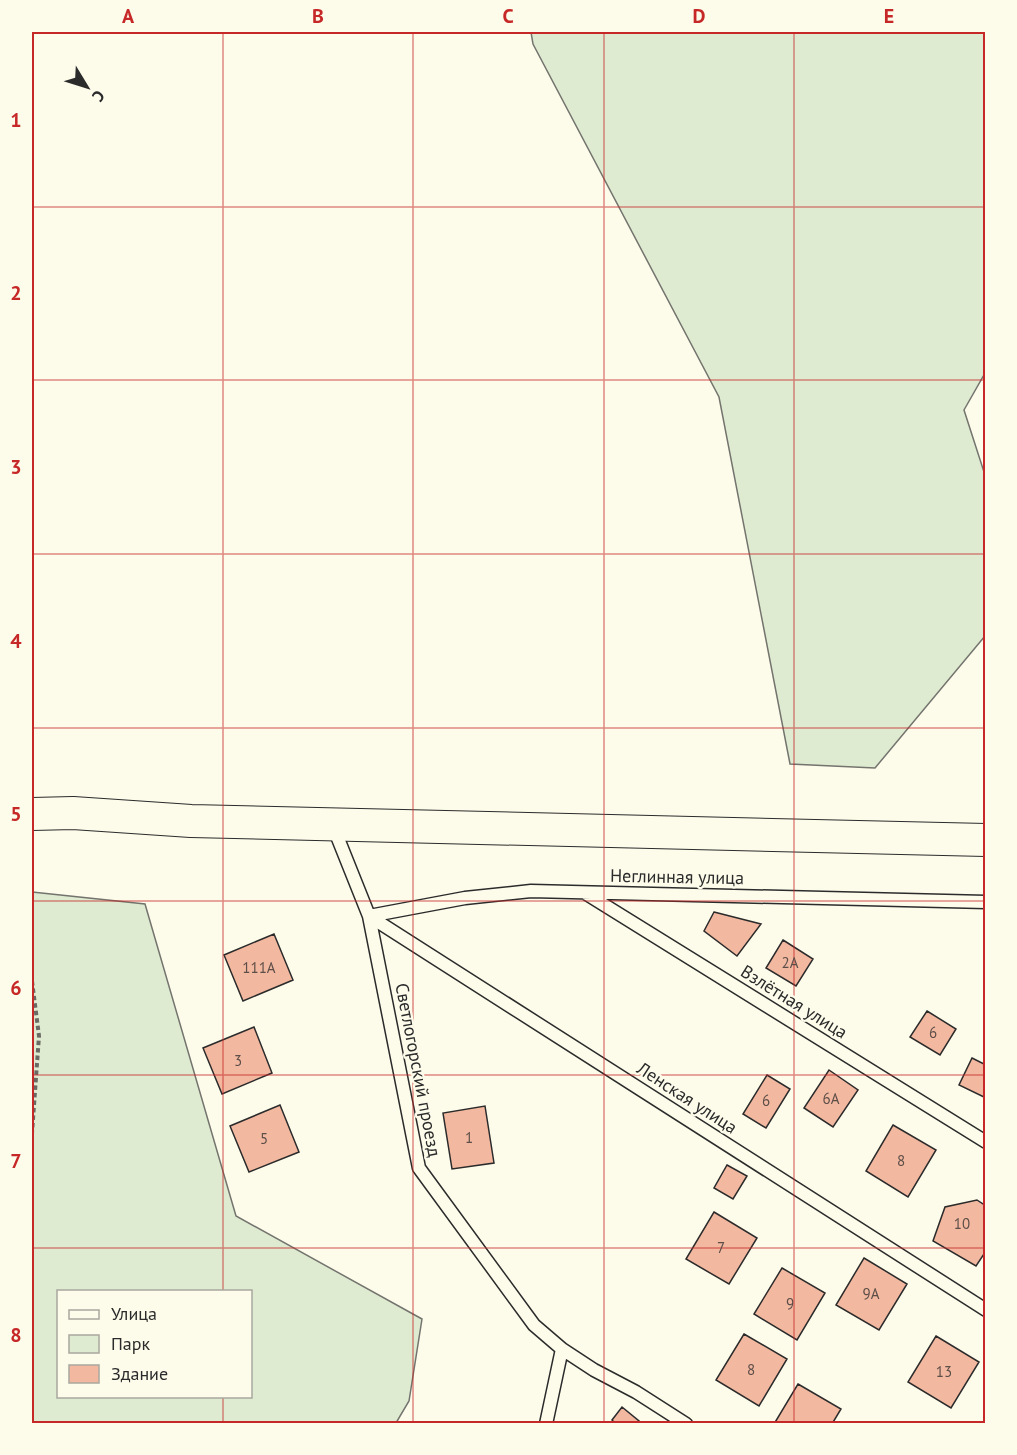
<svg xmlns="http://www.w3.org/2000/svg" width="1017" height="1455" font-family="'PT Sans',sans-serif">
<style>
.green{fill:#deebd1;stroke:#74746e;stroke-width:1.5;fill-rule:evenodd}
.building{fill:#f2b8a0;stroke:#2b2b2b;stroke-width:1.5}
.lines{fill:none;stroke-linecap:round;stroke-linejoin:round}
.service-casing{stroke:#2b2b2b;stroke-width:15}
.tertiary-casing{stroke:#2b2b2b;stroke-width:34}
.path{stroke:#6a6964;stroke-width:4;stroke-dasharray:4.5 3;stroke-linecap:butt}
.service{stroke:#fdfbea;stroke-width:12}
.tertiary{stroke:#fdfbea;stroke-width:32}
.grid{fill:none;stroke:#c62828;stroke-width:1.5;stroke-opacity:0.55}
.labels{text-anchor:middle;stroke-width:4.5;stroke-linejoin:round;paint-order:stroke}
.number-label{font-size:15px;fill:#5d4e48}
.street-label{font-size:18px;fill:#2b2b2b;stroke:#fdfbea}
.neatline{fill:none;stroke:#c62828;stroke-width:2}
.grid-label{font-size:20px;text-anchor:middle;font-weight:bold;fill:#c62828}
</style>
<rect width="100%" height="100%" fill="#fdfbea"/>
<path class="green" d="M531,32H985V373L964,410L985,475V636L875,768L790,764L719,397L533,44Z
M32,892L145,904L236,1216L422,1319L409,1401L396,1423H32ZM58,1292H250V1396H58Z"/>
<path class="building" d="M714,912L761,924L737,956L704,931Z
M274,934L293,980L243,1001L224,955Z
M783,940L813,959L796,986L766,968Z
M927,1011L956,1029L940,1055L910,1037Z
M254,1027L272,1073L222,1094L203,1048Z
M972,1058L986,1065V1098L959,1085Z
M829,1070L858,1090L833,1127L804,1108Z
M767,1075L790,1089L766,1128L743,1114Z
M280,1105L299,1152L249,1172L230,1126Z
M485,1106L494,1163L452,1169L443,1113Z
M893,1125L936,1150L908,1197L866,1171Z
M727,1165L747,1176L733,1199L714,1188Z
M977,1200L986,1206V1251L976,1266L933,1241L945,1207Z
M714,1212L757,1238L729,1284L686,1259Z
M864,1258L907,1284L879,1330L836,1305Z
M782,1268L825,1293L797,1340L754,1314Z
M744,1334L787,1359L759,1406L716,1380Z
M936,1336L979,1362L951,1408L908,1382Z
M798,1384L841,1409L832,1424H774Z
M622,1407L639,1421L637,1424H616L612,1420Z"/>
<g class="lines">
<g class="service-casing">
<path id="service" d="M333,826L369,916L419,1168L534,1325L562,1349L546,1424
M585,893L986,1142
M369,916L986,1310
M369,916L465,898L531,891L986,902
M562,1349L594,1370L636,1392L686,1424"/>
</g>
<g class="tertiary-casing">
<path id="tertiary" d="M32,814L73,813L191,821L986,840"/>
</g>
<path class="path" d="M32,981L39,1036L32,1133"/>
<use href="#service" class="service"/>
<use href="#tertiary" class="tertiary"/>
</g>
<path class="grid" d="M223,32V1292M413,32V1424M604,32V1424M794,32V1424M32,207H986M32,380H986M32,554H986M32,728H986M32,901H986M32,1075H986M32,1248H986M223,1396V1424"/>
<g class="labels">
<g class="number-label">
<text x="790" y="968">2А</text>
<text x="259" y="973">111А</text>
<text x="933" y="1038">6</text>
<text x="238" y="1066">3</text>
<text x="831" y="1104">6А</text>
<text x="766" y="1106">6</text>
<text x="469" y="1143">1</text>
<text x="264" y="1144">5</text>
<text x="901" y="1166">8</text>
<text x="962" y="1229">10</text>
<text x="721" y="1253">7</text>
<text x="871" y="1299">9А</text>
<text x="790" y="1309">9</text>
<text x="751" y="1375">8</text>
<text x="944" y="1377">13</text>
</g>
<g class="street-label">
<text transform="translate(677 877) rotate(1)" y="6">Неглинная улица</text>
<text transform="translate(794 1002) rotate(32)" y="6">Взлётная улица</text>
<text transform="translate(418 1070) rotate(79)" y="6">Светлогорский проезд</text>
<text transform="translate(687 1098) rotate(33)" y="6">Ленская улица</text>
</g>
</g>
<rect width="1017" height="1455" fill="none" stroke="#fdfbea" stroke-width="66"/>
<rect x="57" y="1290" width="195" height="108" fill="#fdfbea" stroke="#a9a89e" stroke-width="1.5"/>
<rect x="69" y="1310" width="30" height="9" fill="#fdfbea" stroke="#a9a89e" stroke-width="1.5"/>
<text x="111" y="1320" font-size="18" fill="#2b2b2b">Улица</text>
<rect x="69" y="1335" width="30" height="18" fill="#deebd1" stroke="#a9a89e" stroke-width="1.5"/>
<text x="111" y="1350" font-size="18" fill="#2b2b2b">Парк</text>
<rect x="69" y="1365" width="30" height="18" fill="#f2b8a0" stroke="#a9a89e" stroke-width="1.5"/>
<text x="111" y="1380" font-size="18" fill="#2b2b2b">Здание</text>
<g transform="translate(87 87) rotate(128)" stroke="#fdfbea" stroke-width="4.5" paint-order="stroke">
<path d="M0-4.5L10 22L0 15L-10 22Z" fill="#2b2b2b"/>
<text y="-9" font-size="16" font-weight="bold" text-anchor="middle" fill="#2b2b2b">С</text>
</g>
<rect x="33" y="33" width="951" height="1389" class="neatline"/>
<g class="grid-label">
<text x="128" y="23">A</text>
<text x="318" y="23">B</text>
<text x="508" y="23">C</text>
<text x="699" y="23">D</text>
<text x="889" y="23">E</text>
<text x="16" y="127">1</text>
<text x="16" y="300">2</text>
<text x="16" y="474">3</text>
<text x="16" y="648">4</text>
<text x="16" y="821">5</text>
<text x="16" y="995">6</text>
<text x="16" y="1168">7</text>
<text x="16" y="1342">8</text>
</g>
</svg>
